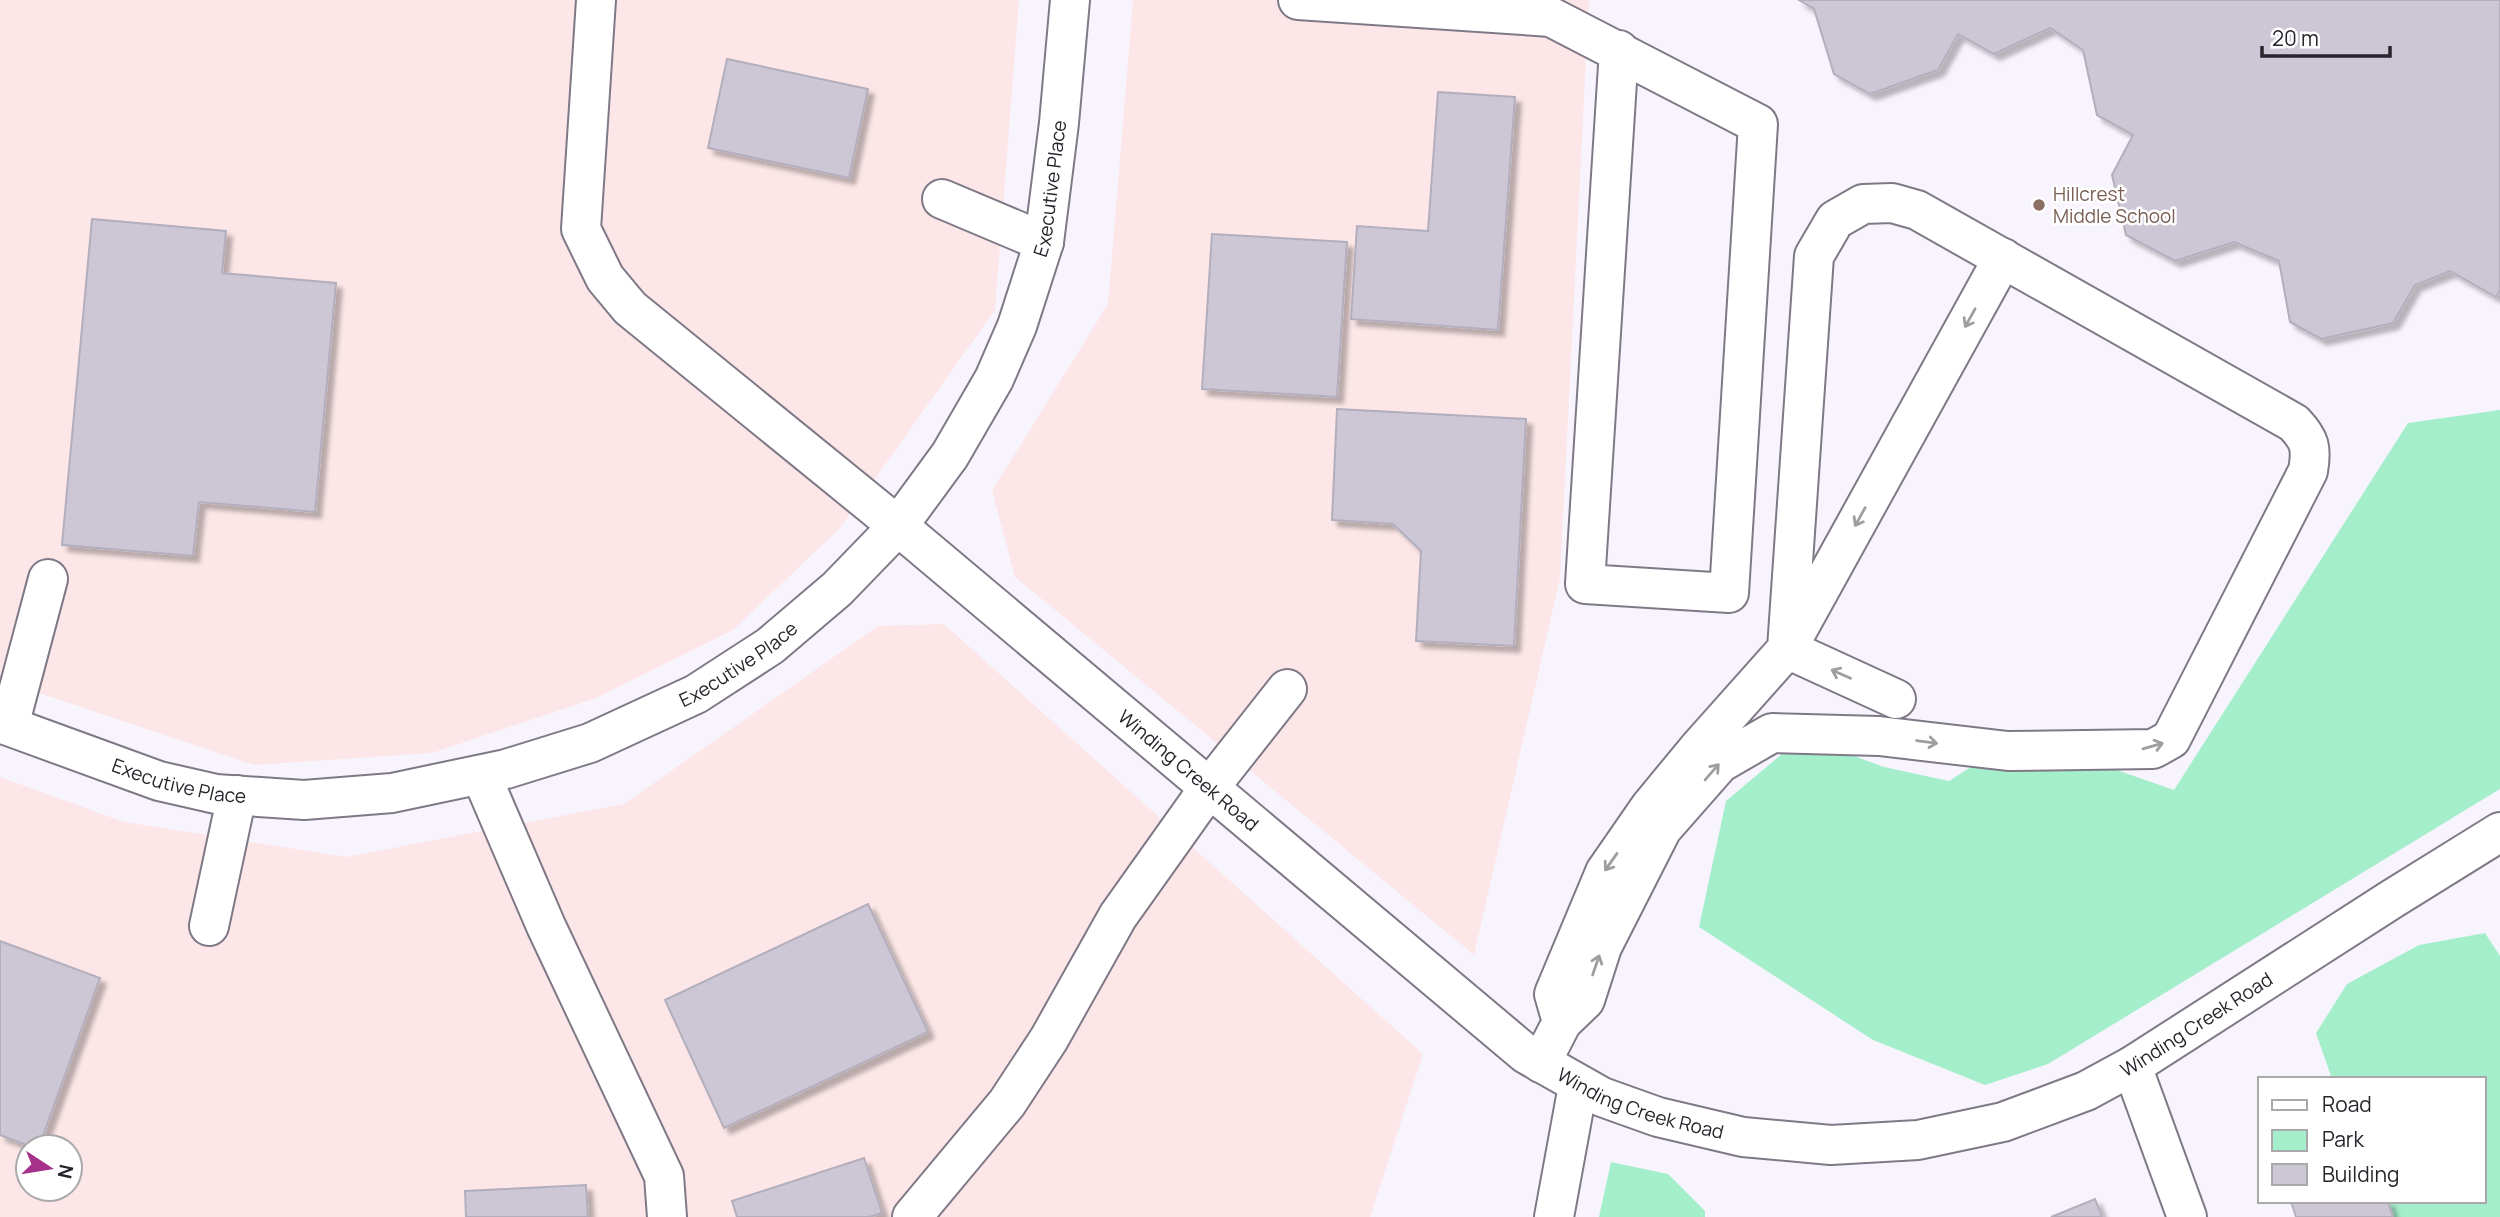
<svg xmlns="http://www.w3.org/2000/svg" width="2500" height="1217" font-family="Manrope,sans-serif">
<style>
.commercial{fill:#fce6e7;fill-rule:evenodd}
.green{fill:#a5eecb}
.building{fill:#ccc6d5;stroke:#b3aebc;stroke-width:2;filter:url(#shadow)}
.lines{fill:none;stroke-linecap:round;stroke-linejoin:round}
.minor-casing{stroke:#7f7987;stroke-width:42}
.minor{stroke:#fff;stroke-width:38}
.oneway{stroke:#9e9da0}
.education-dot{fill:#8d6e63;stroke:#fff;stroke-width:2.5}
.labels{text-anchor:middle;stroke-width:5;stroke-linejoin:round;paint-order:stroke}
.street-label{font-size:19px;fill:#27252b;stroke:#fff}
.education-label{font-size:19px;fill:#785e54;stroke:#fff;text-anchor:start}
</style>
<defs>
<filter id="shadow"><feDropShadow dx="6" dy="6" stdDeviation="2" flood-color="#0004"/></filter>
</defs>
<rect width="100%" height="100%" fill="#f8f4fe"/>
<path class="commercial" d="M0,0H1019L995,310L840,528L733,630L596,698L432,753L254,765L0,680Z
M1133,0H1589L1560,578L1474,955L1015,577L992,491L1108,304Z
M944,624L1423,1054L1370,1217H0V777L124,822L346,857L624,804L878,626ZM28,1147H70V1189H28Z"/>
<path class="green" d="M2500,410V789L2048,1064L1985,1085L1873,1040L1699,927L1726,801L1802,737L1884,767L1949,781L2019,736L2174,790L2408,423Z
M2485,933L2500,956V1217H2382L2376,1201H2484V1079H2332L2316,1033L2347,984L2419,945Z
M1611,1162L1668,1174L1705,1211V1217H1599Z"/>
<path class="building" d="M1799,0H2500V290L2496,297L2450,271L2415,285L2393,323L2321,339L2290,322L2279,261L2234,242L2175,261L2126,235L2112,175L2133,135L2097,115L2083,50L2050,28L1994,54L1958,34L1938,70L1870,94L1834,74L1814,9Z
M727,59L868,89L849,178L708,148Z
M1438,92L1515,97L1498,330L1351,319L1357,226L1428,231Z
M92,219L226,231L222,273L336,283L315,512L199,502L193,556L62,545Z
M1212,234L1347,242L1337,397L1202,389Z
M1337,409L1526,419L1514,646L1416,641L1421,551L1393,524L1332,520Z
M868,904L928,1032L724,1128L665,1000Z
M0,941L100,978L39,1147H32L0,1135Z
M864,1158L882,1213L869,1217H737L732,1201Z
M586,1185L588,1217H466L465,1191Z
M2095,1199L2102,1217H2051Z
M2291,1201H2388L2393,1217H2296Z"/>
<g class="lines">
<g class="minor-casing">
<g id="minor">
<path id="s1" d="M596,0L581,229L605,278L630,308L898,526L1526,1054L1602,1097L1658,1117L1743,1137L1831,1145L1918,1140L2003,1122L2086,1091L2132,1066L2392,899L2500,832"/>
<path d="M1298,0L1551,17L1758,124L1729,593L1585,584L1619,50"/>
<path d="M942,199L1044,242"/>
<path d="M1896,699L1787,649L2003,258"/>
<path id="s2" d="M0,723L159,781L216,794L304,800L392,793L506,769L590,743L696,694L770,646L837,589L898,526L950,455L994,379L1017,326L1044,242L1059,123L1070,0"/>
<path d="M9,726L48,579"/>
<path d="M481,775L546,926L664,1176L667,1217"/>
<path d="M209,926L237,795"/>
<path d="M1541,1063L1562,1022L1585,1000L1602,947L1662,829L1720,763L1772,733L1879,736L2008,751L2153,749L2171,739L2308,471C2312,448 2310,440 2294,423L1917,210L1892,203L1863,204L1835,220L1814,256L1787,649L1697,750L1650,807L1605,872L1554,994L1562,1022"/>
<path d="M2132,1066L2187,1217"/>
<path d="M912,1217L1007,1103L1049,1039L1118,916L1209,788L1287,689"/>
<path d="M1554,1217L1578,1086"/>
</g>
</g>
<use href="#minor" class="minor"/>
</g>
<defs><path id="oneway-shaft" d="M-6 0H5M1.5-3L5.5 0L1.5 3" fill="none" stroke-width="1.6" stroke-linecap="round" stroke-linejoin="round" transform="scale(1.75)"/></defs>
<g class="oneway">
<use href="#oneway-shaft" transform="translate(1970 318) rotate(119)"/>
<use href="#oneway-shaft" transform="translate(1860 517) rotate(119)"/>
<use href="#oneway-shaft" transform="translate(1841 674) rotate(-156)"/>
<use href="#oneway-shaft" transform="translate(1927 742) rotate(7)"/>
<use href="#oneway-shaft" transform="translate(2153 746) rotate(-16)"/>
<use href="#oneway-shaft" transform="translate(1712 772) rotate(-49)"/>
<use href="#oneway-shaft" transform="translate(1611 862) rotate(125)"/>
<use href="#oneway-shaft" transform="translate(1596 965) rotate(-71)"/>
</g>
<circle class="education-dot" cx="2039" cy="205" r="7"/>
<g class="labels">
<g class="street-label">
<text dy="7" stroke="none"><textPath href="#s2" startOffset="1365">Executive Place</textPath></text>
<text dy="7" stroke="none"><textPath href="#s2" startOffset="777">Executive Place</textPath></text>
<text dy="7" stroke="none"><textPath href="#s1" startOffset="1048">Winding Creek Road</textPath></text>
<text dy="7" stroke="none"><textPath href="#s2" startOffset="189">Executive Place</textPath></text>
<text dy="7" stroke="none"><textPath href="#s1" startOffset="2203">Winding Creek Road</textPath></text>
<text dy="7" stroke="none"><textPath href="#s1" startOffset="1615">Winding Creek Road</textPath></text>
</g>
<g class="education-label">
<text x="2053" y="201">Hillcrest<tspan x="2053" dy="22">Middle School</tspan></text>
</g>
</g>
<rect x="2258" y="1077" width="228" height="126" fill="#ffffff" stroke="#a9a8aa" stroke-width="2"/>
<rect x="2272" y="1100" width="35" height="10" fill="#ffffff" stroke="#a9a8aa" stroke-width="2"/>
<text x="2322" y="1112" font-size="21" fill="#27252b">Road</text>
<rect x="2272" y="1130" width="35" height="21" fill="#a5eecb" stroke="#a9a8aa" stroke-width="2"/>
<text x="2322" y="1147" font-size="21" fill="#27252b">Park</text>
<rect x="2272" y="1164" width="35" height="21" fill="#ccc6d5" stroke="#a9a8aa" stroke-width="2"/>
<text x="2322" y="1182" font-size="21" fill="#27252b">Building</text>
<g transform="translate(49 1168) rotate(102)"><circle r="33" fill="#ffffff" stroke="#a9a8aa" stroke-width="2"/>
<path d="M0-5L12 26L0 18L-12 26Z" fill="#a5318b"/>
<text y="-10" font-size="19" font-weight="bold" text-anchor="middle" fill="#27252b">N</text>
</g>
<path d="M2262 46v10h128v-10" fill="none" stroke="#27252b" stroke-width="3.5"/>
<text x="2272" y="46" font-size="21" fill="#27252b" stroke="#ffffff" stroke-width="5" paint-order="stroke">20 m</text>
</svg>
